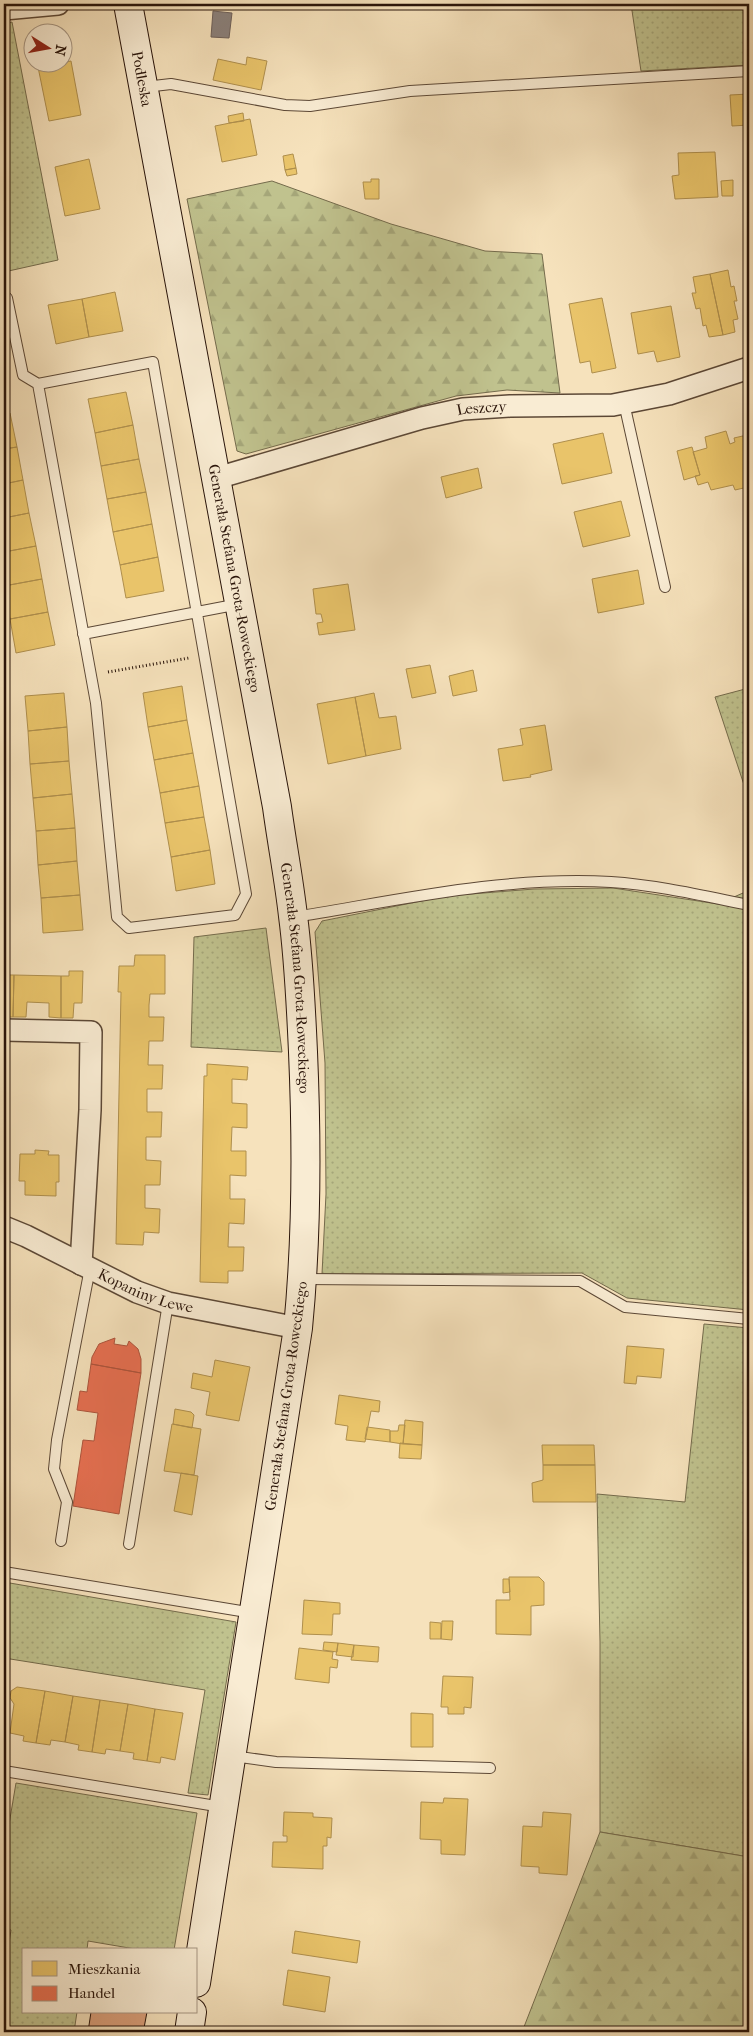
<svg xmlns="http://www.w3.org/2000/svg" width="753" height="2036" font-family="'IM FELL French Canon',serif">
<style>
.grass{fill:url(#grass-dots);stroke:#746b4c}
.forest{fill:url(#forest-firs);stroke:#746b4c}
.homes{fill:#e9c46a;stroke:#af8f4d}
.shops{fill:#e76f51;stroke:#ae543c}
.industry{fill:#8a817c;stroke:#6d605a}
.building{fill:#da9f7a;stroke:#29140a}
.lines{fill:none;stroke-linecap:round;stroke-linejoin:round}
.lane-casing{stroke:#5c4836;stroke-width:12}
.street-casing{stroke:#5c4836;stroke-width:24}
.secondary-casing{stroke:#29140a;stroke-width:30}
.path{stroke:#29140a;stroke-width:3;stroke-dasharray:1 2.5;stroke-linecap:butt}
.lane{stroke:#f9ecd3;stroke-width:10}
.street{stroke:#f9ecd3;stroke-width:21}
.secondary{stroke:#f9ecd3;stroke-width:28}
.labels{text-anchor:middle;stroke-width:5;stroke-linejoin:round;paint-order:stroke}
.street-label{font-size:15px;fill:#29140a;stroke:#f9ecd3}
</style>
<defs>
<pattern id="grass-dots" width="8" height="8" patternUnits="userSpaceOnUse" patternTransform="scale(1.25)"><rect width="8" height="8" fill="#c0c28e"/><path d="M2 2h.1M6 6h.1" fill="none" stroke="#a5a679" stroke-width="1.8" stroke-linecap="round"/></pattern>
<pattern id="forest-firs" width="22" height="20" patternUnits="userSpaceOnUse" patternTransform="scale(1.25)"><rect width="22" height="20" fill="#c0c28e"/><path d="M5 1l3.5 6h-7zM16 11l3.5 6h-7z" fill="#a5a679"/></pattern>
</defs>
<rect width="100%" height="100%" fill="#f6e2bc"/>
<filter id="stains"><feTurbulence type="fractalNoise" baseFrequency=".004" numOctaves="4"/><feColorMatrix values="0 0 0 0 .2 0 0 0 0 .09 0 0 0 0 .02 0 0 0 .5 -.17"/></filter>
<radialGradient id="worn" r=".72"><stop offset=".6" stop-color="#630" stop-opacity="0"/><stop offset="1" stop-color="#630" stop-opacity=".3"/></radialGradient>
<path class="grass" d="M631,4H749V65L641,71Z
M12,22L58,260L4,272V24Z
M749,688V800L715,697Z
M613,888L718,904L743,893H749V1310L627,1298L582,1273L322,1274L326,1194L325,1063L315,932L322,921L446,896L534,889Z
M266,928L282,1052L191,1047L194,937Z
M704,1324L749,1328V1857L600,1832V1642L597,1494L685,1502Z
M4,1582L236,1622L208,1795L188,1793L205,1690L4,1658Z
M16,1783L197,1813L174,1950H141L88,1941L87,1950H24V2012H77L74,2032H4V1976L11,1930L4,1928V1854Z"/>
<path class="forest" d="M272,181L391,224L485,251L542,254L560,393L507,390L456,396L246,454L237,451L187,199Z
M600,1832L749,1857V2032H522Z"/>
<path class="homes" d="M247,57L267,61L261,90L213,80L218,59L246,65Z
M71,61L81,115L49,121L38,67Z
M749,94V125L732,126L730,95Z
M243,113L244,121L229,123L228,116Z
M250,119L257,155L222,162L215,126Z
M715,152L718,197L675,199L672,176L679,175L678,153Z
M293,154L296,168L285,170L283,156Z
M89,159L100,209L65,216L55,167Z
M296,168L297,174L287,176L285,170Z
M371,179H379V199H365L363,182H371Z
M733,180V196H722L721,181Z
M728,270L731,287L734,286L737,301H734L738,319L733,320L735,332L723,335L710,274Z
M710,274L723,335L709,337L706,325L703,326L700,308L696,309L692,293H696L693,277Z
M115,292L123,331L89,337L82,299Z
M602,298L616,368L592,373L590,361L580,363L569,304Z
M82,299L89,337L56,344L48,305Z
M671,306L680,357L657,362L654,351L638,354L631,313Z
M126,392L133,425L95,433L88,399Z
M10,413L17,447L4,449V414Z
M133,425L139,459L101,466L95,433Z
M726,431L730,444L735,442L734,438L747,435L749,442V469L744,471L748,487L735,490L733,485L711,490L708,482L698,485L695,476L700,475L693,452L707,448L705,437Z
M603,433L612,473L562,484L553,444Z
M17,447L23,480L4,484V449Z
M692,447L700,475L684,480L677,451Z
M139,459L146,492L107,499L101,466Z
M478,468L482,488L446,498L441,477Z
M23,480L29,513L4,518V484Z
M146,492L152,524L113,532L107,499Z
M621,501L630,536L583,547L574,512Z
M29,513L36,546L4,552V518Z
M152,524L158,557L120,565L113,532Z
M36,546L42,579L4,586V552Z
M158,557L164,591L126,598L120,565Z
M638,570L644,604L598,613L592,579Z
M42,579L48,612L10,619L4,586Z
M348,584L355,630L319,635L317,623L323,622L321,614H316L313,589Z
M48,612L55,645L16,653L10,619Z
M430,665L436,693L412,698L406,669Z
M473,670L477,691L453,696L449,676Z
M182,686L187,720L148,727L143,693Z
M64,693L67,727L28,731L25,696Z
M374,693L379,718L396,716L401,749L366,756L355,697Z
M355,697L366,756L328,764L317,704Z
M187,720L193,753L154,760L148,727Z
M545,725L552,770L530,775L531,777L503,781L498,749L523,745L520,729Z
M67,727L69,761L30,764L28,731Z
M193,753L199,786L160,793L154,760Z
M69,761L72,794L33,798L30,764Z
M199,786L204,817L165,823L160,793Z
M72,794L75,828L36,831L33,798Z
M204,817L210,850L171,857L165,823Z
M75,828L77,861L38,865L36,831Z
M210,850L215,884L176,891L171,857Z
M77,861L80,895L41,898L38,865Z
M80,895L83,930L43,933L41,898Z
M135,955H165V994H150L149,1005V1017H164L163,1041H149L148,1065H163L162,1089H147V1112H162L161,1137H146V1160L161,1161L160,1185H145V1208L160,1209L159,1233L144,1232L143,1245L116,1244L121,992H118L119,966H134Z
M4,970H7V975H14L13,1017H4Z
M69,971H83L82,1003H74L73,1018H61V976H69Z
M14,975L61,976V1018L49,1017V1003L27,1002L26,1017H13Z
M207,1064L248,1067L247,1080L232,1079V1103L247,1104V1128L232,1127L231,1151H246V1176L230,1175V1199H245L244,1224L229,1223L228,1247H244L243,1271H228V1283L200,1282L204,1076H207Z
M35,1150L49,1151L48,1155H59V1182H56V1196L25,1195V1181H19L20,1154H35Z
M627,1346L664,1349L661,1378L637,1376L636,1384L624,1383Z
M215,1360L250,1367L239,1421L206,1415L210,1392L191,1388L193,1373L212,1377Z
M339,1395L380,1401L379,1412L371,1411L365,1442L346,1440L348,1426L335,1424Z
M175,1409L191,1412L194,1415L192,1428L173,1424Z
M405,1420L423,1422L422,1445L403,1444Z
M172,1424L201,1429L194,1475L164,1471Z
M399,1425H405L403,1444L390,1442V1431H398Z
M367,1427L390,1430V1442L365,1439Z
M400,1443L422,1445L421,1459L399,1458Z
M542,1445H594L595,1465H543Z
M543,1465H595L596,1502H533L532,1483L543,1480Z
M181,1473L198,1476L192,1515L174,1511Z
M509,1577H539L544,1582V1605L531,1606V1635L496,1634V1600H510Z
M503,1579H509L510,1592L503,1593Z
M304,1600L340,1603V1614H333L332,1635L302,1634Z
M442,1621H453L452,1640L441,1639Z
M430,1622L441,1623V1639H430Z
M324,1642L338,1643L337,1652L323,1650Z
M338,1643L354,1645L353,1657L336,1655Z
M354,1645L379,1647L378,1662L351,1660Z
M299,1648L333,1652L332,1659L338,1660L337,1668L330,1667L329,1683L295,1679Z
M443,1676L473,1677L471,1708L464,1707V1714H448V1707H441Z
M17,1687L45,1691L36,1743L23,1741L24,1736L10,1733L14,1704L10,1698L11,1691Z
M45,1691L73,1696L65,1742L51,1740L50,1745L36,1743Z
M73,1696L100,1700L92,1752L78,1750L79,1745L65,1742Z
M100,1700L128,1704L120,1751L106,1749L105,1754L92,1752Z
M128,1704L155,1709L147,1761L133,1759L134,1753L120,1751Z
M155,1709L183,1713L175,1760L161,1757L160,1763L147,1761Z
M411,1713L433,1714V1747H411Z
M444,1798L468,1799L465,1855L441,1854V1840L420,1839L421,1802L443,1803Z
M284,1812L313,1813V1817L332,1818L331,1838L327,1837V1846H323V1869L272,1867L273,1842H287V1836H283Z
M543,1812L571,1814L567,1875L539,1873V1867L521,1866L523,1826L542,1827Z
M295,1931L360,1941L357,1963L292,1953Z
M288,1970L330,1977L325,2012L283,2005Z"/>
<path class="shops" d="M115,1338L114,1344L127,1346L129,1341L138,1349L141,1359V1373L91,1364L92,1357L99,1344Z
M91,1364L141,1373L119,1514L73,1506L83,1440L94,1441L98,1413L77,1410L80,1391L87,1392Z"/>
<path class="industry" d="M213,11L232,13L229,38L211,37Z"/>
<path class="building" d="M91,2012H147L144,2028L148,2029V2032H88Z"/>
<g class="lines">
<g class="lane-casing">
<path id="lane" d="M145,87L171,84L285,105L310,106L410,91L749,71
M7,298L23,375L38,384L153,362L246,894L235,915L129,928L117,917L96,703L38,384
M624,403L665,587
M83,634L239,604
M295,917C400,900 504,876 611,882C657,885 704,896 749,905
M303,1279L580,1281L625,1307L749,1319
M61,1541L67,1502L54,1469L57,1440L90,1268
M129,1544L168,1303
M4,1572L253,1613
M233,1756L276,1762L490,1768
M4,1771L222,1807"/>
</g>
<g class="street-casing">
<g id="street">
<path d="M4,9L58,4"/>
<path id="s1" d="M217,478L422,418L463,409L510,406L613,405L669,394L749,368"/>
<path d="M4,1030L91,1032L90,1110L81,1264"/>
<path id="s2" d="M4,1227L26,1236L137,1292L168,1303L298,1328"/>
</g>
</g>
<g class="secondary-casing">
<g id="secondary">
<path id="s3" d="M128,4L277,807C282,844 289,880 293,916C299,961 301,1007 303,1052C307,1144 307,1236 298,1328L196,1983"/>
<path d="M189,2032L192,2012"/>
</g>
</g>
<path class="path" d="M108,672L189,658"/>
<use href="#lane" class="lane"/>
<use href="#street" class="street"/>
<use href="#secondary" class="secondary"/>
</g>
<g class="labels">
<g class="street-label">
<text dy="5" stroke="none"><textPath href="#s3" startOffset="76">Podleska</textPath></text>
<text dy="5" stroke="none"><textPath href="#s1" startOffset="274">Leszczy</textPath></text>
<text dy="5" stroke="none"><textPath href="#s3" startOffset="584">Generała Stefana Grota-Roweckiego</textPath></text>
<text dy="5" stroke="none"><textPath href="#s3" startOffset="989">Generała Stefana Grota-Roweckiego</textPath></text>
<text dy="5" stroke="none"><textPath href="#s2" startOffset="156">Kopaniny Lewe</textPath></text>
<text transform="translate(286 1396) rotate(-82)" y="5">Generała Stefana Grota-Roweckiego</text>
</g>
</g>
<rect width="753" height="2036" fill="none" stroke="#f6e2bc" stroke-width="20"/>
<rect x="5" y="5" width="743" height="2026" fill="none" stroke="#29140a" stroke-width="2.5"/>
<rect x="10" y="10" width="733" height="2016" fill="none" stroke="#29140a"/>
<rect x="22" y="1948" width="175" height="65" fill="#f9ecd3" stroke="#a69683"/>
<rect x="32" y="1961" width="25" height="15" fill="#e9c46a" stroke="#a69683"/>
<text x="68" y="1974" font-size="15" fill="#29140a">Mieszkania</text>
<rect x="32" y="1986" width="25" height="15" fill="#e76f51" stroke="#a69683"/>
<text x="68" y="1998" font-size="15" fill="#29140a">Handel</text>
<g transform="translate(48 48) rotate(101)"><circle r="24" fill="#f9ecd3" stroke="#a69683"/>
<path d="M0-4L9 19L0 12L-9 19Z" fill="#8f2418"/>
<text y="-8" font-size="14" font-weight="bold" text-anchor="middle" fill="#29140a">N</text>
</g>
<rect width="100%" height="100%" filter="url(#stains)"/>
<rect width="100%" height="100%" fill="url(#worn)"/>
</svg>
